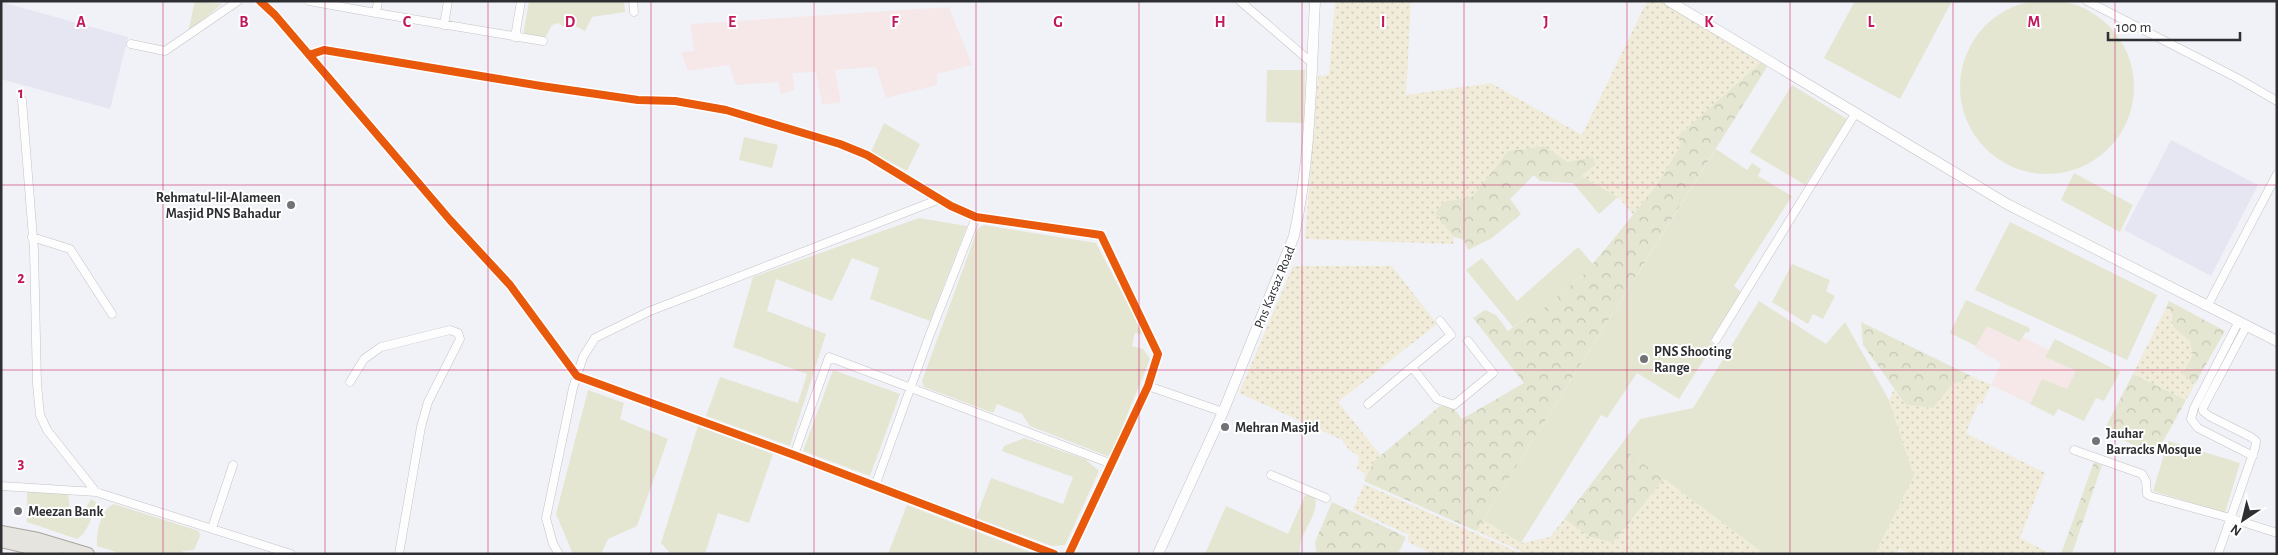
<svg xmlns="http://www.w3.org/2000/svg" width="2278" height="555" font-family="'Alegreya Sans',sans-serif">
<style>
.built{fill:#e5e6f1}
.education{fill:#f6e8e8}
.green{fill:#e4e6d2}
.forest{fill:url(#forest-crowns)}
.sand{fill:url(#sand-dots)}
.lines{fill:none;stroke-linecap:round;stroke-linejoin:round}
.minor-casing{stroke:#c3c3c7;stroke-width:9}
.tertiary-casing{stroke:#c3c3c7;stroke-width:11}
.primary-casing{stroke:#a9a49c;stroke-width:14}
.minor{stroke:#fdfdfe;stroke-width:8}
.tertiary{stroke:#fdfdfe;stroke-width:10}
.primary{stroke:#e6e4de;stroke-width:12}
.cycleway-casing{stroke:#fff;stroke-width:11}
.cycleway{stroke:#e8590c;stroke-width:8}
.grid{fill:none;stroke:#c2185b;stroke-width:1;stroke-opacity:0.55}
.poi-dot{fill:#727377;stroke:#fff;stroke-width:2}
.labels{text-anchor:middle;stroke-width:4;stroke-linejoin:round;paint-order:stroke}
.poi-label{font-size:14px;font-weight:bold;fill:#2e2f32;stroke:#fff;text-anchor:start}
.street-label{font-size:14px;fill:#2e2f32;stroke:#fff}
.grid-label{font-size:16px;text-anchor:middle;font-weight:bold;fill:#c2185b;stroke:#fff;stroke-width:4;stroke-linejoin:round;paint-order:stroke}
</style>
<defs>
<pattern id="forest-crowns" width="20" height="18" patternUnits="userSpaceOnUse" patternTransform="scale(1.25)"><rect width="20" height="18" fill="#e4e6d2"/><path d="M2 6a3 3 0 1 1 6 0M12 15a3 3 0 1 1 6 0" fill="none" stroke="#c4c6b5"/></pattern>
<pattern id="sand-dots" width="8" height="8" patternUnits="userSpaceOnUse" patternTransform="scale(1.25)"><rect width="8" height="8" fill="#f1ecd9"/><path d="M2 2h.1M6 6h.1" fill="none" stroke="#cfcbbb" stroke-width="1.8" stroke-linecap="round"/></pattern>
</defs>
<rect width="100%" height="100%" fill="#f1f2f7"/>
<path class="built" d="M1,2L128,37L110,109L1,79Z
M2171,140L2258,185L2211,276L2124,230Z"/>
<path class="education" d="M949,7L972,65L937,74V85L886,98L876,67L835,70L841,102L822,105L816,72L792,73L795,90L781,94L778,82L736,85L729,65L688,71L681,52L694,51L690,24Z
M1987,326L2018,342L2021,336L2049,350L2045,357L2076,371L2067,390L2042,379L2030,404L1991,385L2001,363L1975,348Z"/>
<path class="green" d="M1960 87a87 87 0 1 1 174 0a87 87 0 1 1-174 0Z
M195,1L222,4L188,32Z
M529,1H624L625,12L592,17L585,31L573,25L569,30L558,23L552,25L545,38L523,36Z
M1855,1H1952L1900,99L1824,58Z
M1267,70H1305L1304,123L1266,122Z
M1792,85L1847,119L1805,185L1750,152Z
M884,123L920,144L907,171L871,152Z
M744,137L778,145L772,168L739,160Z
M1716,149L1747,170L1752,163L1761,169L1758,176L1792,196L1734,286L1741,292L1710,341L1713,345L1679,399L1637,373L1607,418L1601,415L1521,543L1483,520Z
M2074,173L2133,205L2120,232L2061,200Z
M1582,176L1618,197L1599,214L1573,183Z
M919,218L967,226L930,321L870,299L879,268L852,258L832,301L776,279L767,311L826,334L790,446L706,416L720,377L798,403L807,374L733,347L753,277Z
M2010,222L2157,295L2127,360L1975,290Z
M984,225L1096,243L1144,335L1135,333L1132,346L1143,349L1150,359L1110,457L1030,426L1022,414L997,404L993,413L924,387L922,381L978,228Z
M1578,247L1593,264L1585,273L1537,314L1535,311L1513,327L1466,270L1482,258L1517,301Z
M1792,264L1830,280L1826,291L1835,296L1823,319L1813,314L1808,324L1772,302Z
M1966,300L2030,328L2029,333L2026,332L2019,342L1987,326L1976,346L1950,333Z
M1759,301L1826,344L1845,322L1889,400L1914,476L1875,554H1764L1620,446L1640,419L1693,408Z
M2055,339L2120,372L2104,401L2096,398L2084,421L2058,409L2054,416L2030,404L2042,379L2067,389L2076,371L2045,357Z
M833,370L900,394L870,476L803,451Z
M588,390L624,403L620,419L668,439L637,526L608,539L601,554H573L556,514Z
M698,426L773,454L749,523L718,513L705,554H671L661,543Z
M1024,438L1085,459L1099,471L1065,545L1052,546L976,518L991,478L1063,504L1073,477L1002,451L1004,446Z
M2168,441L2240,463L2225,513L2153,491Z
M27,490L68,493L70,510L85,509L91,499L96,502C92,515 89,532 77,539L27,522Z
M1306,493L1315,497C1320,517 1297,533 1300,554H1205L1226,506L1288,534Z
M114,504L199,531L200,536L194,550L183,551L182,554H123L97,546C96,533 100,510 114,504Z
M907,505L1035,554H888Z"/>
<path class="forest" d="M1761,62L1767,67L1476,531L1364,481L1374,461L1440,406L1453,407L1462,419L1524,383L1473,318L1485,310L1496,315L1508,331L1535,311L1537,314L1585,273L1616,236L1658,183L1678,136Z
M1544,146L1567,161L1593,157L1596,165L1573,183L1540,181L1534,175L1510,199L1521,214L1492,238L1468,250L1464,240L1454,237L1435,214L1443,201L1472,197L1508,151Z
M2169,301L2225,331L2195,384L2182,375L2193,354L2189,341L2173,327L2171,311L2166,308Z
M1861,322L1971,376L1965,380L1953,384L1933,408L1906,405L1863,345Z
M2133,374L2186,400L2155,456L2104,430Z
M1620,446L1664,479L1613,543L1590,537L1564,519Z
M2094,462L2102,465L2072,554H2061Z
M1332,502L1406,537L1398,554H1322L1316,551L1315,542Z"/>
<path class="sand" d="M1335,1H1411L1406,95L1491,83L1582,135L1647,1H1660L1761,62L1678,136L1681,145L1658,183L1633,214L1618,197L1582,176L1596,165L1593,157L1567,162L1544,146L1508,151L1472,197L1443,202L1435,214L1454,237L1453,244L1305,239L1318,76L1329,75Z
M1293,266H1392L1437,324L1338,402L1381,456L1374,461L1364,481L1365,473L1357,469L1359,456L1349,450L1342,440L1239,393Z
M2166,308L2171,311L2173,327L2189,340L2193,354L2182,374L2195,384L2186,400L2133,374Z
M1971,376L1991,385L1982,404L1978,403L1966,433L2045,473L2020,538L2051,554H1911L1899,549L1897,554H1875L1914,476L1889,400L1894,389L1906,405L1933,408L1953,384L1965,380Z
M1664,479L1764,554H1527L1476,531L1483,520L1521,543L1550,537L1564,519L1590,537L1613,543Z
M1364,484L1522,554H1433L1408,542L1409,535L1353,509Z"/>
<g class="lines">
<g class="minor-casing">
<path id="minor" d="M260,1L275,15L450,220L510,285L577,376L794,455L1054,554
M309,1L376,13
M378,1L376,13L543,41
M633,1L634,12
M1240,1L1312,63
M2087,1L2237,78L2277,101
M444,25L448,1
M515,37L521,1
M131,44L165,51L238,1
M309,55L324,50L541,86L638,100L675,101L726,110L840,144L867,155L951,206L976,217L1101,235L1158,354L1148,386L1069,554
M22,100L34,250L37,384L40,415L47,430L96,492
M32,237L70,249L112,314
M2208,305L2277,174
M1440,321L1451,335L1412,367L1437,399L1454,405L1493,373L1468,341
M2239,321L2194,408L2191,419L2198,428L2253,456
M1716,340L1855,114
M350,382L364,359L381,347L450,330L458,333L460,339L428,402L421,427L399,554
M1148,386L1223,412
M1368,404L1412,367
M2074,450L2142,474L2146,481L2147,494L2150,496L2230,518L2277,533
M794,455L829,357L1112,464
M1271,475L1326,498
M1,486L96,492L291,554
M875,486L930,334L976,217
M212,528L233,465
M559,554L553,544L546,518L573,388L583,357L595,338L650,311L940,199
M2218,554L2255,448L2256,441L2251,437L2209,416L2203,411V408L2247,325"/>
</g>
<g class="tertiary-casing">
<path id="tertiary" d="M1669,1L2007,204L2277,341
M1158,554L1223,412L1294,236C1311,159 1311,79 1315,1"/>
</g>
<g class="primary-casing">
<path id="primary" d="M1,532L38,539L88,554
M1,541L56,554"/>
</g>
<use href="#minor" class="minor"/>
<use href="#tertiary" class="tertiary"/>
<use href="#primary" class="primary"/>
<g class="cycleway-casing">
<path id="cycleway" d="M260,1L275,15L450,220L510,285L577,376L794,455L1054,554
M309,55L324,50L541,86L638,100L675,101L726,110L840,144L867,155L951,206L976,217L1101,235L1158,354L1148,386L1069,554"/>
</g>
<use href="#cycleway" class="cycleway"/>
</g>
<path class="grid" d="M163,1V554M325,1V554M488,1V554M651,1V554M814,1V554M976,1V554M1139,1V554M1302,1V554M1464,1V554M1627,1V554M1790,1V554M1953,1V554M2115,1V554M1,185H2277M1,370H2277"/>
<g class="poi-dot">
<circle cx="291" cy="205" r="5"/>
<circle cx="1644" cy="359" r="5"/>
<circle cx="1225" cy="427" r="5"/>
<circle cx="2096" cy="441" r="5"/>
<circle cx="18" cy="511" r="5"/>
</g>
<g class="labels">
<g class="poi-label">
<text x="281" y="202" text-anchor="end">Rehmatul-lil-Alameen<tspan x="281" dy="16">Masjid PNS Bahadur</tspan></text>
<text x="1654" y="356">PNS Shooting<tspan x="1654" dy="16">Range</tspan></text>
<text x="1235" y="432">Mehran Masjid</text>
<text x="2106" y="438">Jauhar<tspan x="2106" dy="16">Barracks Mosque</tspan></text>
<text x="28" y="516">Meezan Bank</text>
</g>
<g class="street-label">
<text transform="translate(1274 287) rotate(-68)" y="5">Pns Karsaz Road</text>
</g>
</g>
<g class="grid-label">
<text x="81" y="27">A</text>
<text x="244" y="27">B</text>
<text x="407" y="27">C</text>
<text x="570" y="27">D</text>
<text x="732" y="27">E</text>
<text x="895" y="27">F</text>
<text x="1058" y="27">G</text>
<text x="1220" y="27">H</text>
<text x="1383" y="27">I</text>
<text x="1546" y="27">J</text>
<text x="1709" y="27">K</text>
<text x="1871" y="27">L</text>
<text x="2034" y="27">M</text>
<text x="21" y="98">1</text>
<text x="21" y="283">2</text>
<text x="21" y="468">3</text>
</g>
<rect width="2278" height="555" fill="none" stroke="#2e2f32" stroke-width="5"/>
<g transform="translate(2243 520) rotate(215)" stroke="#ffffff" stroke-width="4" paint-order="stroke">
<path d="M0-4L9 19L0 12L-9 19Z" fill="#2e2f32"/>
<text y="-8" font-size="14" font-weight="bold" text-anchor="middle" fill="#2e2f32">N</text>
</g>
<path d="M2108 32v8h132v-8" fill="none" stroke="#2e2f32" stroke-width="2.5"/>
<text x="2116" y="32" font-size="15" fill="#2e2f32" stroke="#ffffff" stroke-width="4" paint-order="stroke">100 m</text>
</svg>
